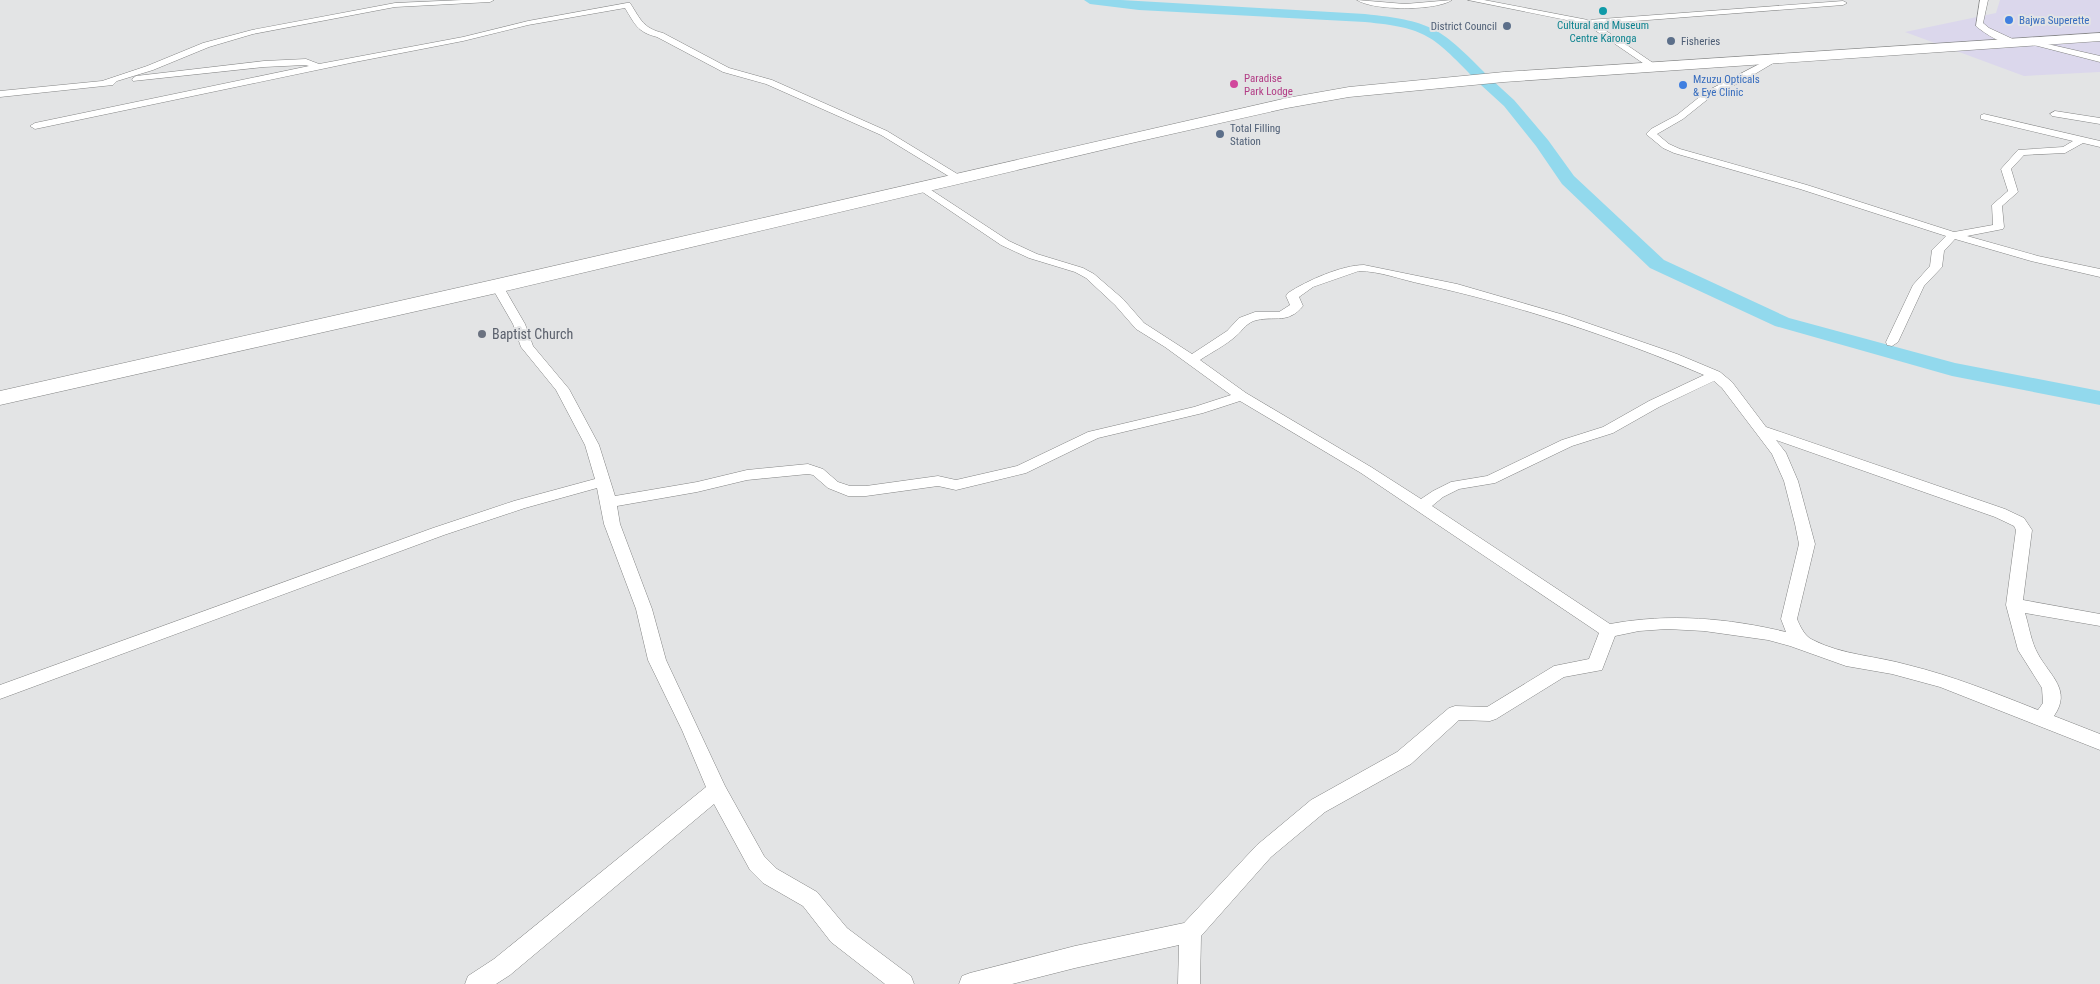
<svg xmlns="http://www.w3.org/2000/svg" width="2100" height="984" font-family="'Roboto Condensed',sans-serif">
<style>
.commercial{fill:#dbd7ec}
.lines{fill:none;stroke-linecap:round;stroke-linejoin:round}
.river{fill:#92d9ed;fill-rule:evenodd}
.street-casing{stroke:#838484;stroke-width:1}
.highway-casing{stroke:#838484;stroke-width:1}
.street{fill:#fff;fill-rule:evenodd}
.highway{fill:#fff;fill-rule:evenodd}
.culture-dot{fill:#0f9aa8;stroke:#e3e4e5;stroke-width:2}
.shop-dot{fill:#3f7fe0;stroke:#e3e4e5;stroke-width:2}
.service-dot{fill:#5c6f8a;stroke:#e3e4e5;stroke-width:2}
.hotel-dot{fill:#d1479c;stroke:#e3e4e5;stroke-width:2}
.worship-dot{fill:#6b7280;stroke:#e3e4e5;stroke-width:2}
.labels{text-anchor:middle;stroke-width:4;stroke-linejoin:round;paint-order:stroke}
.far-shop-label{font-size:11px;fill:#366cbe;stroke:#e3e4e5;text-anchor:start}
.far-culture-label{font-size:11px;fill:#0d838f;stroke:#e3e4e5}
.far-service-label{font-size:11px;fill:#4e5e75;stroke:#e3e4e5;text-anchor:start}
.far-hotel-label{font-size:11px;fill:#b23c85;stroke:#e3e4e5;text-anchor:start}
.worship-label{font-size:14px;fill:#5b616d;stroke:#e3e4e5;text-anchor:start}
</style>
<rect width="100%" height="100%" fill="#e3e4e5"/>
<path class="commercial" d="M2000,0H2100V72L2024,76L1905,32L1996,13Z"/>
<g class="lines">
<path class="river" d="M1084,0H1121L1365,14C1429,21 1439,26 1484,72L1486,75L1484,78L1491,79L1514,100L1548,140L1574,176L1664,260L1789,318L1955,363L2100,391V405L1952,376L1775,326L1650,268L1562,184L1536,146L1504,106L1481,85L1479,82L1481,79L1474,78C1432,35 1426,28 1365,22L1139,10L1090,4Z"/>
<g class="street-casing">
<path id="street" d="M463,0H494L490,2L395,7L253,34L209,47L153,70L117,81L113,85L0,97V91L102,81L147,66L203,43L252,30L395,3Z
M1357,0L1405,4L1452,0C1436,11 1373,11 1357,0Z
M1468,0H1484L1588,20L1843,1L1847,3L1843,5L1596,24L1656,65V69L1653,70L1586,24Z
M1980,0H1988L1983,23L1989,28L2017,41V45C2005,46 1985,34 1976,26Z
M627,3H630C641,20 643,28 663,33L729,68L772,80L887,131L964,178L963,180H955L881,135L766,84L723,72L657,37C637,32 635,24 625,8L528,25L463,41L355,62L35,129L30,126L35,123L309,66L305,65L264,67L133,81L132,79L136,76L264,61L306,59L319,64L463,37L528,21Z
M2030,40L2100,56V62L2030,44Z
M1773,57L1780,59L1743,81L1713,95L1683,119L1657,134L1669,144L1680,149L1807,185L1954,232L1993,225L1992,205L2008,191L2001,169L2018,150L2063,147L2073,141L1981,119V115L1984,114L2100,141V147L2083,143L2065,153L2024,155L2011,169L2018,192L2002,206L2004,227L2003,229L1967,236L2038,256L2100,269V277L2031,261L1955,239L1944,251L1942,267L1924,286L1898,342L1892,346L1887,345L1886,342L1913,285L1930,266L1932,250L1946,236L1800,189L1674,153L1663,148L1646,134L1651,129L1677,115L1707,91Z
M2055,111L2100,118V124L2052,116L2050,114Z
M922,184L1009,241L1037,254L1083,268L1094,274L1123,299L1144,323L1192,354L1227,331L1239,318L1255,312H1279L1290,305L1286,296L1288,293C1306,281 1342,265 1364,265L1457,284L1564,315L1677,354L1720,372L1732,382L1766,427L2005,509L2024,518L2032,530L2023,600L2100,614V626L2025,613C2029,626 2031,642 2038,654C2050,676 2072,690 2054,716L2100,734V750L1940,687L1892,674L1846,666L1790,646L1768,640L1704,631L1667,629L1639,631L1615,636L1602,670L1564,677L1496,719L1490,721L1459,720L1411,764L1325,812L1271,857L1201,936L1200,984H1178L1179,945L1075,968L1012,984H959L962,976L970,973L1075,946L1184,923L1257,845L1311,800L1397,752L1449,708L1455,706L1487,707L1554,666L1589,659L1599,633L1361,473L1240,401L1203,413L1098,438L1026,473L956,490L938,486L866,496H848L828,488L813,475L808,474L747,480L697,492L617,506L620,524L652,609L666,660L725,786L764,856L777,869L817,892L847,928L911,976L914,984H885L831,942L803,906L763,883L750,870L714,804L510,975L496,984H465L468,976L494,959L706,787L682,730L648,660L636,609L604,524L597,488L525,508L444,535L0,699V685L433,528L514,501L595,479L585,445L556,390L521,347L513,324L491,286L497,282L503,286L525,324L533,346L569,389L599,445L615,496L697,482L747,470L808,464L823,469L838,482L850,486H866L938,476L956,480L1017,466L1088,432L1194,407L1231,395L1165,347L1136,329L1115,305L1086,278L1075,272L1029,258L1001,245L918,189L917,187ZM1359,271C1380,271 1402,280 1422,284C1518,305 1614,337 1704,375L1649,401L1603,427L1562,440L1487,476L1451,482L1433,491L1421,499L1371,467L1246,393L1200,360C1212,352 1226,345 1236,336C1243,330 1247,322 1257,320C1276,316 1288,324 1303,306L1299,297L1313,287ZM1714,381L1722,388L1772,454L1784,481L1795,524L1799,544L1781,619L1786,632C1728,618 1669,613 1610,624L1432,506L1443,497L1459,489L1495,483L1572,446L1613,433L1659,407ZM1776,440L1995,517L2014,526L2016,530L2006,605L2018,650L2042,688L2043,703L2038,710C1995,693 1953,676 1908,665C1877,656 1842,655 1813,640C1805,637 1800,626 1797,619L1815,544L1798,481L1786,453Z"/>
</g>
<g class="highway-casing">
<path id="highway" d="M2100,33V41L1504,82L1349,97L1287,108L1136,142L497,293L0,405V391L497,279L1287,98L1349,87L1504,72Z"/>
</g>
<use href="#street" class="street"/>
<use href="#highway" class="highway"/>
</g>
<circle class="culture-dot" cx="1603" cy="11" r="5"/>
<g class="shop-dot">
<circle cx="2009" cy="20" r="5"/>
<circle cx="1683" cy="85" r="5"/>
</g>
<g class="service-dot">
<circle cx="1507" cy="26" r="5"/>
<circle cx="1671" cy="41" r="5"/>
<circle cx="1220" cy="134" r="5"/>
</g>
<circle class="hotel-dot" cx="1234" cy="84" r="5"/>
<circle class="worship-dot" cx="482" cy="334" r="5"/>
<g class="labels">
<g class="far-shop-label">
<text x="2019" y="24">Bajwa Superette</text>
<text x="1693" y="83">Mzuzu Opticals<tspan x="1693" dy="13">&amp; Eye Clinic</tspan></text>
</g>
<g class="far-culture-label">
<text x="1603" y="29">Cultural and Museum<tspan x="1603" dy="13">Centre Karonga</tspan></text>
</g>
<g class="far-service-label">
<text x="1497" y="30" text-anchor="end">District Council</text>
<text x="1681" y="45">Fisheries</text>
<text x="1230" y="132">Total Filling<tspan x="1230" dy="13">Station</tspan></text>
</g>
<g class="far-hotel-label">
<text x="1244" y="82">Paradise<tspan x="1244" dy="13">Park Lodge</tspan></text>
</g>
<g class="worship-label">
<text x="492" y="339">Baptist Church</text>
</g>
</g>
</svg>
